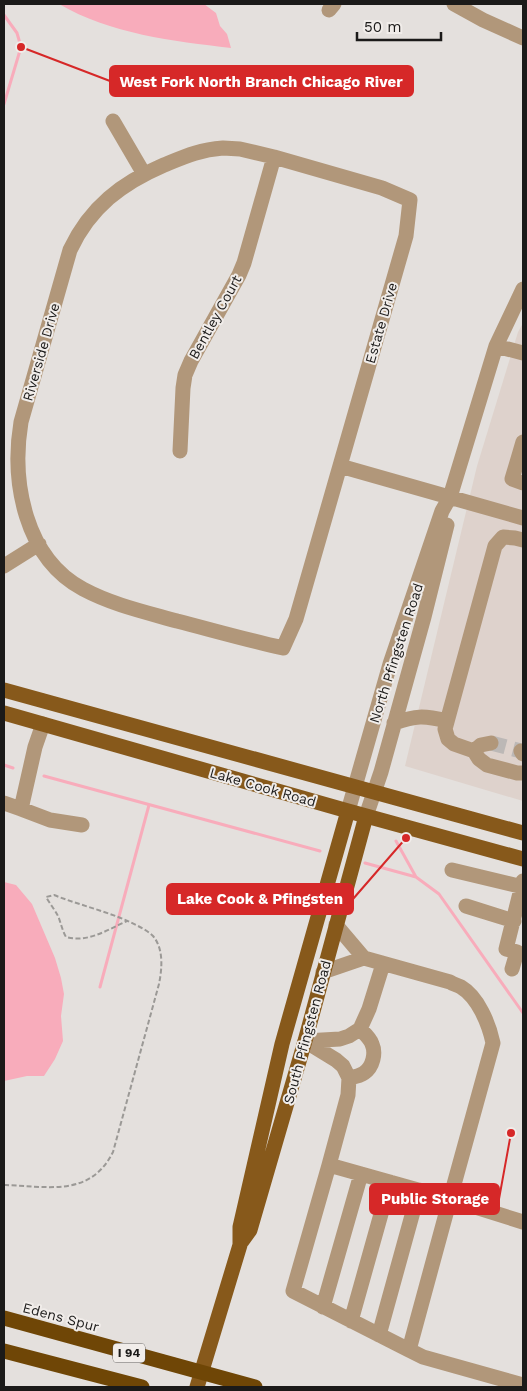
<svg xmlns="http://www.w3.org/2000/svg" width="527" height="1391" font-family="'Work Sans',sans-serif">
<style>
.built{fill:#ded2cc}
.water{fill:#f8acbb}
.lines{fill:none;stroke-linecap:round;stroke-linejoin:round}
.stream{stroke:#f8acbb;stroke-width:3}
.minor-tunnel{stroke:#bcb8b6;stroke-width:15;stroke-dasharray:15 8;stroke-linecap:butt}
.path{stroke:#9b9996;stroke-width:2;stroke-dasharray:5 2.5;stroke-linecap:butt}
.minor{stroke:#b1977a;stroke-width:15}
.major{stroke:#87591b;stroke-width:15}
.highway{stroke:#6f4606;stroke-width:15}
.labels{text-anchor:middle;stroke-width:4;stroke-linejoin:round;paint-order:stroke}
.shield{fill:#f1edea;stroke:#5b5958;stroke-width:1}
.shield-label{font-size:12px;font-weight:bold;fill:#1b1a19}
.street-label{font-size:14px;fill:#1b1a19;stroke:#f1edea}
.leader{fill:none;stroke:#d62828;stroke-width:2}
.callout-dot{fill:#d62828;stroke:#f1edea;stroke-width:2}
.callout{fill:#d62828;stroke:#d62828;stroke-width:2}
.callout-label{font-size:15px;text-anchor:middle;font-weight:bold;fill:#fff}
</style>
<rect width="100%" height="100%" fill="#e4e0dd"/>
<path class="built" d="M523,323V801L405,766L477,466L518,332Z"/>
<path class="water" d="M59,4H204L216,13L220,26L227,34L231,48C173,41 110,34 59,4Z
M4,882L16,885L32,904L55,958L61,978L64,994L61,1016L63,1041L55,1059L44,1076H27L4,1081Z"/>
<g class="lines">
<path class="stream" d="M4,15L17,33L21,47L4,104
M4,765L13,768
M44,776L320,851
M396,841L416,877
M365,863L416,877L439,894L523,1013
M100,987L149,805"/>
<path class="minor-tunnel" d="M491,743L521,751"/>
<path class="path" d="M4,1185C47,1186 90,1198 113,1152L159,984C162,969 164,949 153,936C147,930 138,926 130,922C106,911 79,905 54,895L46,897C50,904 55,910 58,916C61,923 62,930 66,937C88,943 107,930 127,921"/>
<path class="minor" d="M454,4L483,20L523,38
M329,10L334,4
M113,121L144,174
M223,148L240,149L274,157L382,188L410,200L406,236L296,619L283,648C247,640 212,630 177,621C145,612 113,605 83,589C25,558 11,482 21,422L70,250C90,207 122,183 164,165C186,156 199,150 223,148Z
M496,346L523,353
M523,442L512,479L523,483
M180,451L183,388L185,375L191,361L239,275L244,263L274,157
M340,466L523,518
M523,540L515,538L503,537L495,546L445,729L448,739L454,744L474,751L479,759L487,765L517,773H523
M4,566L39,544
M394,723C416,716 423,715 446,721
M43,724L35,747L21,809L50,820L82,825
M474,751L481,745L491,743
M521,751L523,754
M4,803L21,809
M348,811L390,664L442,511L450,497L496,346L523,289
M366,816L381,772L424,617L447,525
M452,870L523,887
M466,906L514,921
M512,969L517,952L506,949L523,881
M323,972L364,958
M305,1041L336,1060L343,1066L349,1078L348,1095L329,1165L450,1199L493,1043C489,1024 478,997 461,987C457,985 453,984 450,982L364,958L336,925
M305,1041L340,1039L349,1036L360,1029L369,1009L383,964
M349,1078C354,1077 360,1076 364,1073C373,1067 376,1053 372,1044C370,1038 364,1033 360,1029
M329,1165L293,1291L409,1350L450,1199L523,1222
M323,1307L361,1174
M351,1321L390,1182
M379,1335L419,1190
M409,1350L423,1357L523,1385"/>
<path class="major" d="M4,690L523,833
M4,713L348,811L523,859
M242,1241L250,1230L305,1041L366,816
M197,1387L240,1245V1227L282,1044L348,811"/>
<path class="highway" d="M4,1318L255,1387
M4,1351L142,1387"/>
</g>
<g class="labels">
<rect class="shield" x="113" y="1343.5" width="32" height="19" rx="4"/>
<g class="shield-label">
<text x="129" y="1357">I 94</text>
</g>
<g class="street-label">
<text transform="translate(215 317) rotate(-61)" y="5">Bentley Court</text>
<text transform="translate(381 323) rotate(-74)" y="5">Estate Drive</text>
<text transform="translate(41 352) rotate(-74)" y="5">Riverside Drive</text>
<text transform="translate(396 653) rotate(-72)" y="5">North Pfingsten Road</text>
<text transform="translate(263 787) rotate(16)" y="5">Lake Cook Road</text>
<text transform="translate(307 1032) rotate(-75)" y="5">South Pfingsten Road</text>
<text transform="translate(61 1317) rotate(15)" y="5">Edens Spur</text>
</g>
</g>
<path class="leader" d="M21 47L110 81M406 838L353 899M511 1133L499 1199"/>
<g class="callout-dot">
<circle cx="21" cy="47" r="5"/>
<circle cx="406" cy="838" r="5"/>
<circle cx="511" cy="1133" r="5"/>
</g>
<g class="callout">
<rect x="110" y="66" width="303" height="30" rx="5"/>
<rect x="167" y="884" width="186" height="30" rx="5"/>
<rect x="370" y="1184" width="129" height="30" rx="5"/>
</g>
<g class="callout-label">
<text x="261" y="87">West Fork North Branch Chicago River</text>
<text x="260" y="904">Lake Cook &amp; Pfingsten</text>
<text x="435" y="1204">Public Storage</text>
</g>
<rect width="527" height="1391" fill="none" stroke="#1b1a19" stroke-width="10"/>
<path d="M357 32v8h84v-8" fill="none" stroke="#1b1a19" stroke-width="2.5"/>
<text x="364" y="32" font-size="15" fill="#1b1a19" stroke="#f1edea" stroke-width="4" paint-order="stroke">50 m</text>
</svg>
